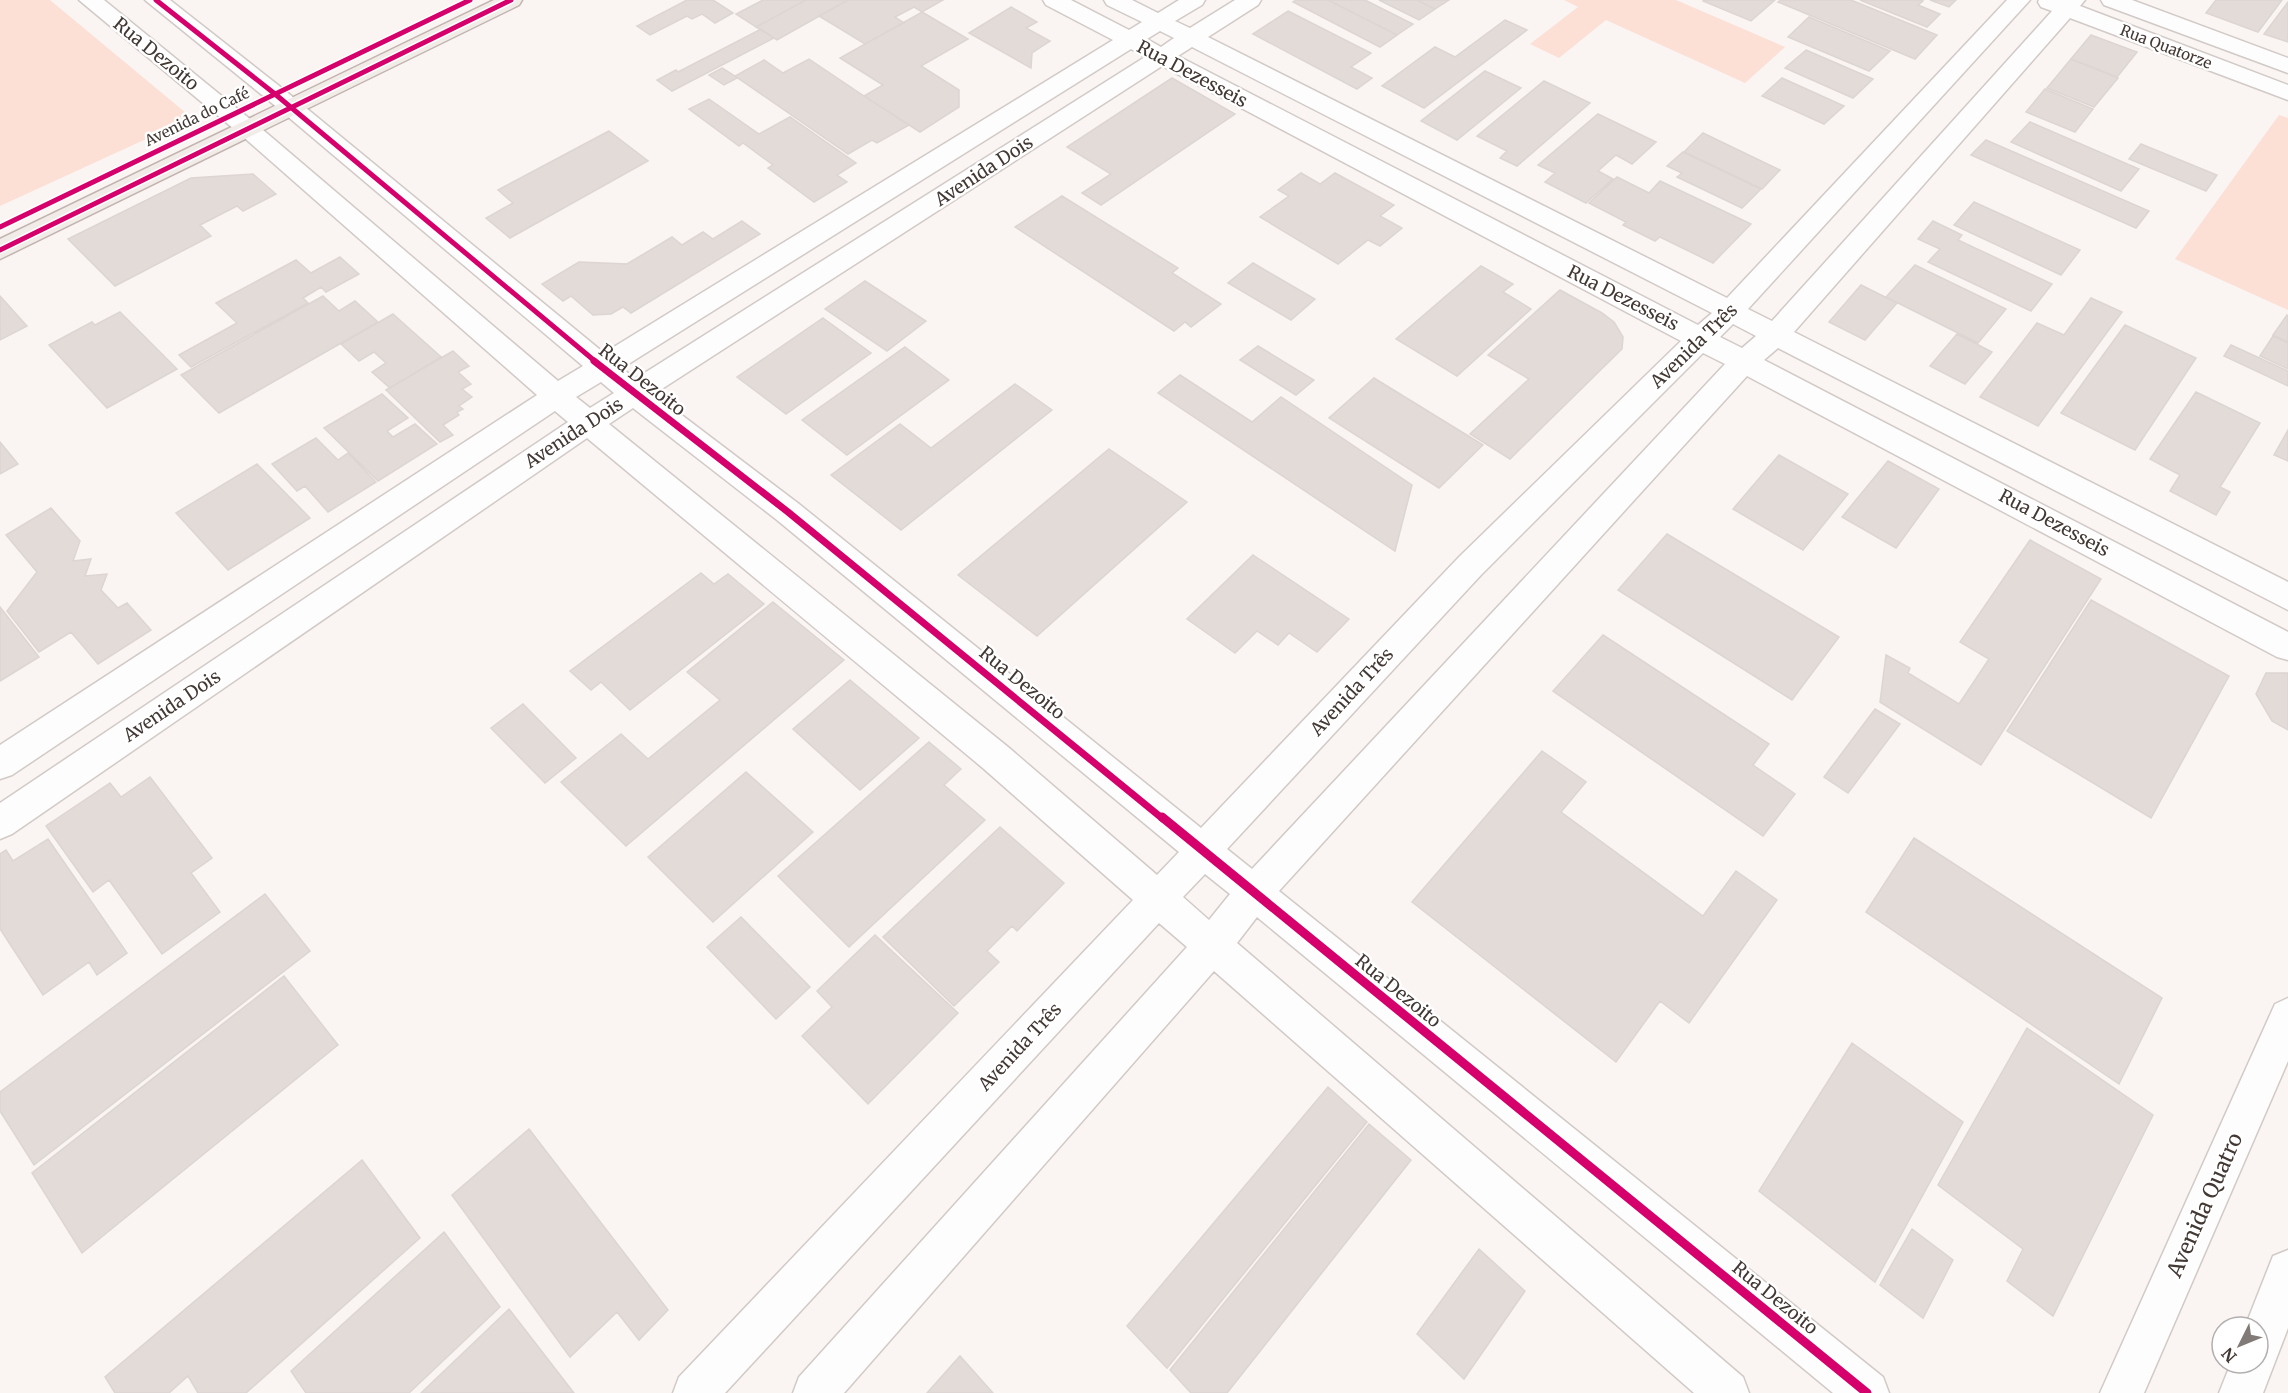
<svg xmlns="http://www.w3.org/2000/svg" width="2288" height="1393" font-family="Merriweather,serif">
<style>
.green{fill:#fce0d5}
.building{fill:#e3dbd8;stroke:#dcd5d2;stroke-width:1.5}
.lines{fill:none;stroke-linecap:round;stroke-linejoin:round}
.minor-casing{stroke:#d1cac7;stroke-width:3}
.major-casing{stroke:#c2b4ae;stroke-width:3}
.minor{fill:#fefdfd;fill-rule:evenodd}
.major{fill:#f2ece9;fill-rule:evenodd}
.cycleway-far2-casing{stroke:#fff;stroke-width:8}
.cycleway-far1-casing{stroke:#fff;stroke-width:10}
.cycleway-casing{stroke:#fff;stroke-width:13}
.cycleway-far2{stroke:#d6006c;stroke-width:5}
.cycleway-far1{stroke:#d6006c;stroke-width:7}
.cycleway{stroke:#d6006c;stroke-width:9}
.labels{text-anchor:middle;stroke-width:5;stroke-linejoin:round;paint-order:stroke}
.far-street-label{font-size:15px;fill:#423834;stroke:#fff}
.street-label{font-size:18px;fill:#423834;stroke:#fff}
.near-street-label{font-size:21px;fill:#423834;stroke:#fff}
</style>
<rect width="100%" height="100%" fill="#faf4f2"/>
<path class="green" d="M0,0H50L192,118L0,206Z
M1564,0H1676L1785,47L1745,83L1606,20L1559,58L1530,44L1578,7Z
M2279,115L2288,118V310L2175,259Z"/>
<path class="building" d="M687,0H713L733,13L715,23L702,14L692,19L687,16L650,35L637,26Z
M763,0H806L756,27L736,14Z
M806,0H848L777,40L756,27Z
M848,0H943L922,12L914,7L895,17L904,23L865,44L819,16Z
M1296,0H1328L1397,35L1380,47L1293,2Z
M1328,0H1365L1413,24L1397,35Z
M1379,0H1417L1435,9L1419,20Z
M1417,0H1449L1435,9Z
M1775,0L1751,21L1703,1L1704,0Z
M1781,0H1851L1937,35L1915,59L1778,2Z
M1860,0H1920L1923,1L1918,5L1940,14L1927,27Z
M1930,0H1956L1949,7Z
M2216,0H2282L2258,32L2206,13Z
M2288,2V42L2264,34Z
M1011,7L1037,22L1026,28L1050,41L1032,53L1031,68L969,33Z
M1288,11L1371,53L1351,67L1372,78L1357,89L1253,34Z
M922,12L968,39L921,66L959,90V107L920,132L864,96L883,85L840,58Z
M1809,17L1890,51L1869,71L1788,37Z
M1505,20L1527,30L1424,108L1382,86L1435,47L1455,57Z
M761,29L774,38L672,91L657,80L676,70L678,72Z
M2091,35L2137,52L2117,77L2071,59Z
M1806,50L1873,79L1853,98L1785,68Z
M809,59L864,96L909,125L877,143L872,140L848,154L735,76L764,60L783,73Z
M2071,59L2118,78L2094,107L2047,88Z
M722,68L735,76L737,78L724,85L709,75Z
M1485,71L1521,88L1457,140L1421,121Z
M1172,78L1235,114L1101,205L1082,193L1111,174L1067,147Z
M1782,78L1844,106L1824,124L1762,96Z
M1544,81L1590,103L1517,166L1500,158L1507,151L1477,136Z
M2045,89L2093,109L2075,132L2026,112Z
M709,99L759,134L790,117L856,163L837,175L847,182L814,202L768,168L773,165L743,143L739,146L689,109Z
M1598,114L1656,142L1632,164L1616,155L1598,171L1613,179L1586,203L1545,182L1555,173L1538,165Z
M2030,122L2139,169L2121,191L2011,142Z
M609,131L648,161L510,238L486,218L513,203L498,190Z
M1703,133L1780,170L1762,189L1684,152Z
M1986,140L2149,211L2136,228L1971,155Z
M2141,144L2217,175L2206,191L2129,159Z
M1683,152L1761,189L1742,208L1677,177L1682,173L1667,166Z
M1301,173L1320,184L1335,173L1394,205L1380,216L1402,228L1380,246L1368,240L1338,264L1260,217L1289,196L1278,190Z
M253,174L276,194L243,211L237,206L200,225L211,236L115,286L68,239L191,178Z
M1617,177L1649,193L1660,181L1751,224L1713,263L1660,237L1655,241L1623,225L1626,222L1589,203Z
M1062,196L1178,268L1172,273L1221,304L1191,327L1185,322L1174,331L1015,227Z
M1974,202L2080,250L2061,275L1954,225Z
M742,221L760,234L631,313L623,307L611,314L593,315L571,296L563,301L542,284L579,262L627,264L672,237L682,245L703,232L713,239Z
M1933,221L1962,235L1958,240L2052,284L2031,311L1928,262L1940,249L1918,239Z
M340,257L359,274L326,292L321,287L303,298L308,303L191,367L179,355L237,323L216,303L296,260L311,273Z
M1253,263L1315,299L1291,320L1228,283Z
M1915,265L2006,309L1978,343L1886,297Z
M1481,266L1513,284L1503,292L1531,309L1457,376L1396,339Z
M865,281L926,321L887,351L825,309Z
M1861,285L1897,303L1865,340L1829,322Z
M1560,290L1602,313L1614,322L1623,337L1622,349L1510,459L1470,434L1529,379L1488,355Z
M0,296L27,326L0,340Z
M323,296L339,311L355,301L378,322L219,413L181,375Z
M2091,298L2122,312L2038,426L1980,397L2037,323L2064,335Z
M120,312L177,369L107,408L49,345L92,322L95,325Z
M393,314L441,357L390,388L372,372L386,363L374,352L359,361L341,344Z
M2287,315L2288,316V342L2273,335Z
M823,318L871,353L786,414L737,377Z
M2125,325L2196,358L2135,450L2061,413Z
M1957,334L1992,352L1965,384L1930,366Z
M2273,336L2288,343V369L2260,356Z
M2231,345L2288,371V386L2224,356Z
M1258,346L1314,380L1296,395L1240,360Z
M905,347L949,380L847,455L802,420Z
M453,351L469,366L458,372L471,384L462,389L472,397L459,406L463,409L457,412L459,415L443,425L453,435L440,442L386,390Z
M1180,375L1252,422L1281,397L1412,485L1395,551L1158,393Z
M1374,378L1483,445L1439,488L1329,418Z
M1015,384L1052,410L901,530L831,475L900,424L931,448Z
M2196,392L2260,423L2220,487L2230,492L2216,515L2170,491L2180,475L2150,459Z
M382,394L408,418L387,431L393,437L415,424L437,444L378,481L324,428Z
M2288,430V461L2274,455Z
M316,438L338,460L348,453L376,482L328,512L305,486L297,491L272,464Z
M0,442L18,464L0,474Z
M1109,449L1187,502L1037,636L958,575Z
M1779,455L1848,494L1803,550L1733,509Z
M1888,461L1939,489L1896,548L1842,517Z
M257,464L310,518L228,570L176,513Z
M51,508L80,541L73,561L91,559L85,576L107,574L101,590L118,608L127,603L151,630L98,664L71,632L39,652L7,611L37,572L6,535Z
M1667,534L1839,637L1792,700L1618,590Z
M2030,540L2101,579L1981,765L1880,702L1886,655L1910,668L1908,673L1959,704L1989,659L1960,642Z
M1253,555L1349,619L1317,652L1289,633L1278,645L1257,631L1235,653L1187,619Z
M701,573L714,584L728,574L764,604L630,710L601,682L591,690L570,671Z
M2091,600L2229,676L2151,818L2007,731Z
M773,602L844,660L626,846L561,782L621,734L648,759L720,700L687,672Z
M0,607L39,657L0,681Z
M1603,635L1769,744L1753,765L1795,794L1763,836L1553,691Z
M2266,673H2288V730L2272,721L2256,694Z
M850,680L919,738L860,790L793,729Z
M523,704L576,758L545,783L491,728Z
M1875,709L1900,724L1848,793L1824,777Z
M929,742L961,769L944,785L985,820L849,947L778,876Z
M1542,751L1586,782L1561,812L1703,916L1736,871L1777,900L1689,1023L1660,1001L1616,1062L1412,902Z
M746,772L813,832L713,922L648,857Z
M150,777L212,858L191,873L220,912L162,954L109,880L93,892L46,826L110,783L121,797Z
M1000,827L1064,883L1017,931L1012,926L987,951L999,962L954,1006L883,937Z
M1914,838L2162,998L2119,1084L1866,912Z
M48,839L127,953L97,975L89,962L43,995L0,929V854L6,850L13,861Z
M265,894L310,951L34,1165L0,1111V1092Z
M741,917L810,987L776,1019L707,947Z
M875,935L958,1013L868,1104L802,1036L832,1007L817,991Z
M284,976L338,1045L82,1253L32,1173Z
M2027,1028L2153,1115L2053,1316L2007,1281L2023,1249L1938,1185Z
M1852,1043L1963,1122L1875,1282L1759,1191Z
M1328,1087L1367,1122L1167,1368L1127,1326Z
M1369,1124L1411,1160L1227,1393H1191L1170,1370Z
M529,1129L668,1310L639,1340L617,1312L570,1357L452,1195Z
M362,1160L420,1238L246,1393H198L188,1376L169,1393H115L105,1377Z
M1912,1229L1953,1260L1923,1318L1880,1285Z
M444,1232L500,1307L409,1393H306L291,1371Z
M1479,1249L1525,1291L1464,1379L1417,1334Z
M509,1309L574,1393H421Z
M960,1356L993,1393H927Z"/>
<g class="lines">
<g class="minor-casing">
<path id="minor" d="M79,0H104L256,124L558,381L583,366L267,99L145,0H170L283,89L604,353L1113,40L1046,5L1043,0H1071L1129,30L1142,22L1107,5L1104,0H1132L1158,13L1179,0H1205L1202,5L1175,21L1190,28L1235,0H1261L1258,5L1208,37L1727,298L2007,0H2030L1748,309L1772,321L2052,11L2041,7L2038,2L2039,0H2085L2080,6L2288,85V100L2070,18L1794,332L2288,582V610L1778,348L1764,360L2288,632V660L2277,657L1747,376L1279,891L1883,1377L1889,1393H1833L1257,917L1237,943L1743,1377L1749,1393H1694L1214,971L844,1393H793L799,1377L1187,947L1159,923L725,1393H673L679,1377L1133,900L984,769L587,438L12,834L0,839V803L568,422L555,411L12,775L0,779V745L537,395L240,134ZM1160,31L1174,38L1161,47L1147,39ZM1192,47L1712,313L1698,325L1178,56ZM1131,49L1145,57L635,379L622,368ZM1162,66L1681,341L1459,557L1201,828L799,504L654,394ZM1733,324L1756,336L1742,348L1720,337ZM1703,353L1725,364L1252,869L1227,849L1481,575ZM601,382L614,393L590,408L576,397ZM633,408L777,520L1179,852L1157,875L1008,747L609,424ZM1205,874L1230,894L1209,920L1183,897Z
M2101,0H2132L2288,58V73L2104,5Z
M2288,998V1061L2144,1393H2100L2275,1004Z
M2288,1250V1328L2263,1393H2219L2231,1363H2258V1327H2245L2273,1256Z"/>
</g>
<g class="major-casing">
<path id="major" d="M494,0H522L519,5L0,259V239Z"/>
</g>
<use href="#minor" class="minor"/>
<use href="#major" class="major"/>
<g class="cycleway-far2-casing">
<path id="cycleway-far2" d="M156,0L275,94L596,362
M0,227L470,0
M0,250L511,0"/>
</g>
<g class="cycleway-far1-casing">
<path id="cycleway-far1" d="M594,361L788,512L1163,819"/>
</g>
<g class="cycleway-casing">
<path id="cycleway" d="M1162,817L1867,1393"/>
</g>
<use href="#cycleway-far2" class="cycleway-far2"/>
<use href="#cycleway-far1" class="cycleway-far1"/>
<use href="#cycleway" class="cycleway"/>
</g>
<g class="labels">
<g class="far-street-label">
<text transform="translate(2166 47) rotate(21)" y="5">Rua Quatorze</text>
<text transform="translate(197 117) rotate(-26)" y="5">Avenida do Café</text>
</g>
<g class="street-label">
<text transform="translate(156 54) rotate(39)" y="6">Rua Dezoito</text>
<text transform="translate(1192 74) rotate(28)" y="6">Rua Dezesseis</text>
<text transform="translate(984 171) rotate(-33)" y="6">Avenida Dois</text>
<text transform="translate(1623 298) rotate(27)" y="6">Rua Dezesseis</text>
<text transform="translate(1694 346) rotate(-44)" y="6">Avenida Três</text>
<text transform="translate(642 380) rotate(38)" y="6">Rua Dezoito</text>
<text transform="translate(574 433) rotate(-33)" y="6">Avenida Dois</text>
<text transform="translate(2054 523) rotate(28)" y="6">Rua Dezesseis</text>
<text transform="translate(1022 683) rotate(39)" y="6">Rua Dezoito</text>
<text transform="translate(1352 692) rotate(-47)" y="6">Avenida Três</text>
<text transform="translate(172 706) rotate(-34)" y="6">Avenida Dois</text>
<text transform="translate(1398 991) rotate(39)" y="6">Rua Dezoito</text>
<text transform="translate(1020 1047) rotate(-47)" y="6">Avenida Três</text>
<text transform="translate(1775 1298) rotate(39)" y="6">Rua Dezoito</text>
</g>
<g class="near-street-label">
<text transform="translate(2205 1205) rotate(-66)" y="7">Avenida Quatro</text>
</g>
</g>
<g transform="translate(2240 1345) rotate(227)"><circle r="28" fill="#ffffff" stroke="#b3afae" stroke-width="1.5"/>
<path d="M0-4.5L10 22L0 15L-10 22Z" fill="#827a76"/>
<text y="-9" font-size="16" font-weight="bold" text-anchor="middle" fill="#423834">N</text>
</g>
</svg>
